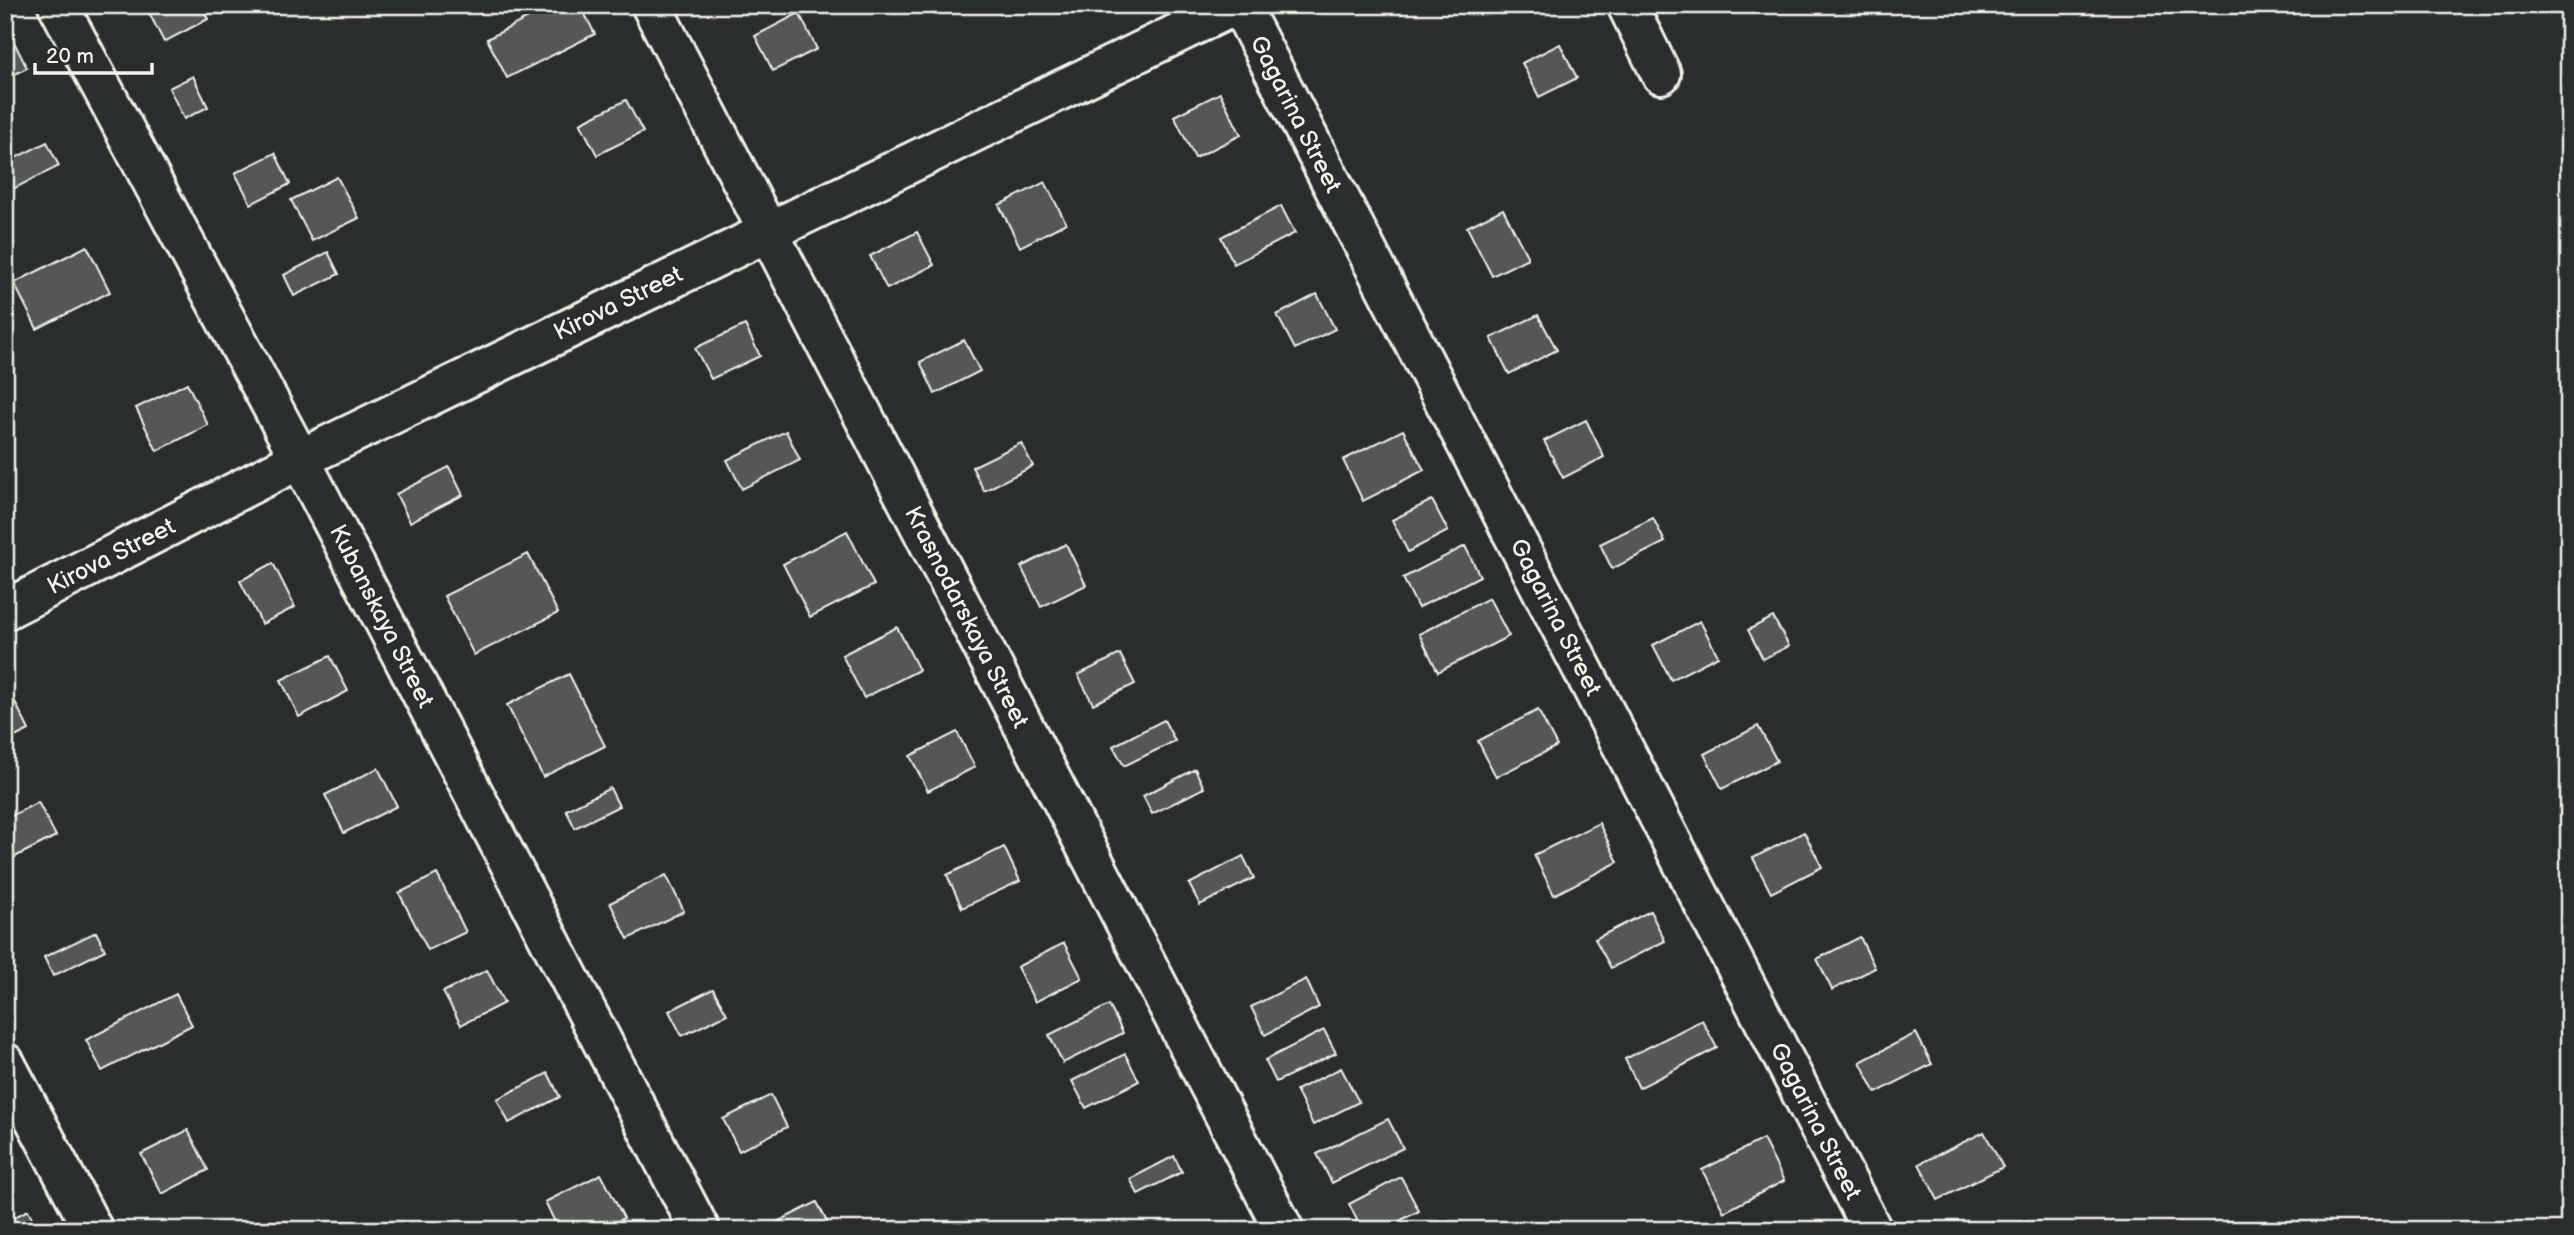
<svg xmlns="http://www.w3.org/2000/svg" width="2574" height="1235" font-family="'Balsamiq Sans',sans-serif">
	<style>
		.building { fill: #555756; stroke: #f4f1e8; stroke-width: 2 }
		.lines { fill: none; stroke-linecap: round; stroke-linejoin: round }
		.minor-casing { stroke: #f4f1e8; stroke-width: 44 }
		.minor { stroke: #2a2d2e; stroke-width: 38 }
		.labels { text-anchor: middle; stroke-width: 5; stroke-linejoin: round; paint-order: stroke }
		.street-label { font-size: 24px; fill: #f4f1e8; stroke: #2a2d2e }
	</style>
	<rect width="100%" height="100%" fill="#2a2d2e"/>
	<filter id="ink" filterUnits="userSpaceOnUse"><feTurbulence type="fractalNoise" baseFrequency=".0143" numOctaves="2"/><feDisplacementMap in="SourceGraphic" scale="14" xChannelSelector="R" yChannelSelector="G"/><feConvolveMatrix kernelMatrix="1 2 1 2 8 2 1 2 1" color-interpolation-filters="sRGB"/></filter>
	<g filter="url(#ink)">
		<g class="building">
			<path d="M145 5H201L208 19 164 42Z"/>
			<path d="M553 5H580L595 34 507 78 487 39Z"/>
			<path d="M799 13 817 49 773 71 755 36Z"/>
			<path d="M9 32 27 68 5 79V34Z"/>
			<path d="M1560 44 1577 78 1539 97 1522 63Z"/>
			<path d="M193 76 208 107 184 119 169 88Z"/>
			<path d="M1220 93 1241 135 1195 158 1174 116Z"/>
			<path d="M626 100 643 132 597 155 580 123Z"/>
			<path d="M47 142 59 166 5 193V163Z"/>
			<path d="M275 153 290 184 251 204 235 173Z"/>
			<path d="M337 177 359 218 312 241 291 200Z"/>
			<path d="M1045 182 1066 223 1020 247 999 205Z"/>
			<path d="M1281 206 1295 233 1234 264 1221 237Z"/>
			<path d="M1503 209 1528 258 1492 276 1467 227Z"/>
			<path d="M917 232 934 265 887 289 870 256Z"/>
			<path d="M87 246 110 292 37 329 14 283Z"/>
			<path d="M328 252 339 274 294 296 284 275Z"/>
			<path d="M1317 294 1335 329 1295 349 1277 315Z"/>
			<path d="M1538 315 1557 350 1509 374 1491 338Z"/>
			<path d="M745 325 760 356 711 379 695 348Z"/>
			<path d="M964 340 980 371 935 394 920 362Z"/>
			<path d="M187 383 208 425 157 451 136 408Z"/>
			<path d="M1586 420 1604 457 1563 478 1544 441Z"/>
			<path d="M1403 430 1424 470 1363 501 1343 460Z"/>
			<path d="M786 431 800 460 742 489 727 460Z"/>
			<path d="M1021 443 1033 466 984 491 972 467Z"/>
			<path d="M449 467 463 495 410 522 396 494Z"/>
			<path d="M1432 500 1448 531 1408 552 1392 520Z"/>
			<path d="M1653 518 1665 542 1612 569 1600 544Z"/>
			<path d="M847 531 874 585 810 617 783 564Z"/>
			<path d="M1066 544 1086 585 1041 607 1021 567Z"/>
			<path d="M1465 546 1480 576 1418 608 1403 578Z"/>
			<path d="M528 554 558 613 474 655 444 596Z"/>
			<path d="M273 563 295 607 262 624 240 581Z"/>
			<path d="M1489 598 1509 636 1438 672 1419 634Z"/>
			<path d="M1773 617 1789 646 1763 659 1748 630Z"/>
			<path d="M1700 621 1718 656 1671 680 1653 645Z"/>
			<path d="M897 627 919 670 864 698 842 655Z"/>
			<path d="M1120 654 1135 684 1093 704 1078 675Z"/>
			<path d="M330 656 348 691 299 717 281 680Z"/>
			<path d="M569 674 605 746 543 777 507 705Z"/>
			<path d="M11 694 29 730 5 742V697Z"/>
			<path d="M1538 710 1557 746 1496 777 1478 741Z"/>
			<path d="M1164 720 1175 741 1124 766 1113 746Z"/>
			<path d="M1758 726 1777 761 1722 789 1704 754Z"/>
			<path d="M957 732 975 767 928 791 910 756Z"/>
			<path d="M378 768 397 806 344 833 325 795Z"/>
			<path d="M1195 769 1204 788 1152 814 1143 796Z"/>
			<path d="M610 788 619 806 575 828 566 810Z"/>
			<path d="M38 802 56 836 5 862V819Z"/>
			<path d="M1599 823 1618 862 1554 895 1534 855Z"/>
			<path d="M1804 832 1822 867 1771 893 1753 858Z"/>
			<path d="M1004 847 1020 881 962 908 947 875Z"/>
			<path d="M1243 856 1254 878 1200 905 1189 884Z"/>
			<path d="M437 874 466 932 428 950 399 893Z"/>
			<path d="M666 875 684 911 628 939 610 903Z"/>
			<path d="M1650 911 1665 941 1611 968 1595 939Z"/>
			<path d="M96 932 105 950 53 976 44 957Z"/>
			<path d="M1860 937 1875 968 1832 990 1817 959Z"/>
			<path d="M1064 943 1082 978 1035 1002 1017 967Z"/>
			<path d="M487 970 504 1003 461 1025 443 992Z"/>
			<path d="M1306 979 1319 1007 1265 1035 1251 1007Z"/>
			<path d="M713 989 727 1014 682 1036 669 1011Z"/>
			<path d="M176 994 192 1025 102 1071 86 1040Z"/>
			<path d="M1109 1005 1123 1033 1063 1063 1049 1035Z"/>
			<path d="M1702 1020 1717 1048 1639 1088 1625 1059Z"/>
			<path d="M1324 1030 1336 1053 1276 1082 1265 1060Z"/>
			<path d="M1916 1033 1932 1064 1876 1093 1860 1062Z"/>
			<path d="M1125 1054 1139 1081 1086 1108 1072 1081Z"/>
			<path d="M1341 1068 1359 1102 1313 1125 1296 1090Z"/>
			<path d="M548 1073 560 1097 509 1123 497 1099Z"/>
			<path d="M771 1095 787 1127 739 1151 723 1119Z"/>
			<path d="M1388 1119 1403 1148 1332 1183 1317 1154Z"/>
			<path d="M188 1130 208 1170 162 1194 141 1154Z"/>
			<path d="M1984 1132 2003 1167 1938 1200 1919 1164Z"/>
			<path d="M1763 1139 1784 1181 1724 1212 1702 1170Z"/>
			<path d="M1174 1156 1182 1172 1138 1194 1130 1179Z"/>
			<path d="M601 1174 624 1218 600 1230H559L545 1202Z"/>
			<path d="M1401 1177 1419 1211 1382 1230H1362L1349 1204Z"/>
			<path d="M817 1202 831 1230H779L775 1223Z"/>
			<path d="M28 1210 38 1230H5V1222Z"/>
		</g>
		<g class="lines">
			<g class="minor-casing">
				<g id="minor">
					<path d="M58 5 300 459 700 1230"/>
					<path d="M651 5 1284 1230"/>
					<path d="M1240 5 1872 1230"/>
					<path d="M1627 5 1661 74"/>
					<path d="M5 610 300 459 1236 5"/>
					<path d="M5 1063 93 1230"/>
				</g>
			</g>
			<use href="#minor" class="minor"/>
		</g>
	</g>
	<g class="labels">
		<g class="street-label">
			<text transform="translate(1296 114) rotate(63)" y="8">Gagarina Street</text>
			<text transform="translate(618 303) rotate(-26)" y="8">Kirova Street</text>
			<text transform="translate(111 556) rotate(-27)" y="8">Kirova Street</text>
			<text transform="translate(382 616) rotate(63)" y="8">Kubanskaya Street</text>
			<text transform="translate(967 617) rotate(63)" y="8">Krasnodarskaya Street</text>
			<text transform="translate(1556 617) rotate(63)" y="8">Gagarina Street</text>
			<text transform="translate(1816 1121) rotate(63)" y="8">Gagarina Street</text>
		</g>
	</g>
	<rect width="2574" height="1235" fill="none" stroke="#2a2d2e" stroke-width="28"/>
	<rect x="14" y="14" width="2546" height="1207" fill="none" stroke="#f4f1e8" stroke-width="2.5" filter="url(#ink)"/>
	<path d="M35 63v10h117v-10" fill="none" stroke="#f4f1e8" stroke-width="3.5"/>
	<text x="46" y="63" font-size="21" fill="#f4f1e8" stroke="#2a2d2e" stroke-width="5" paint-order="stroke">20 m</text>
</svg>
